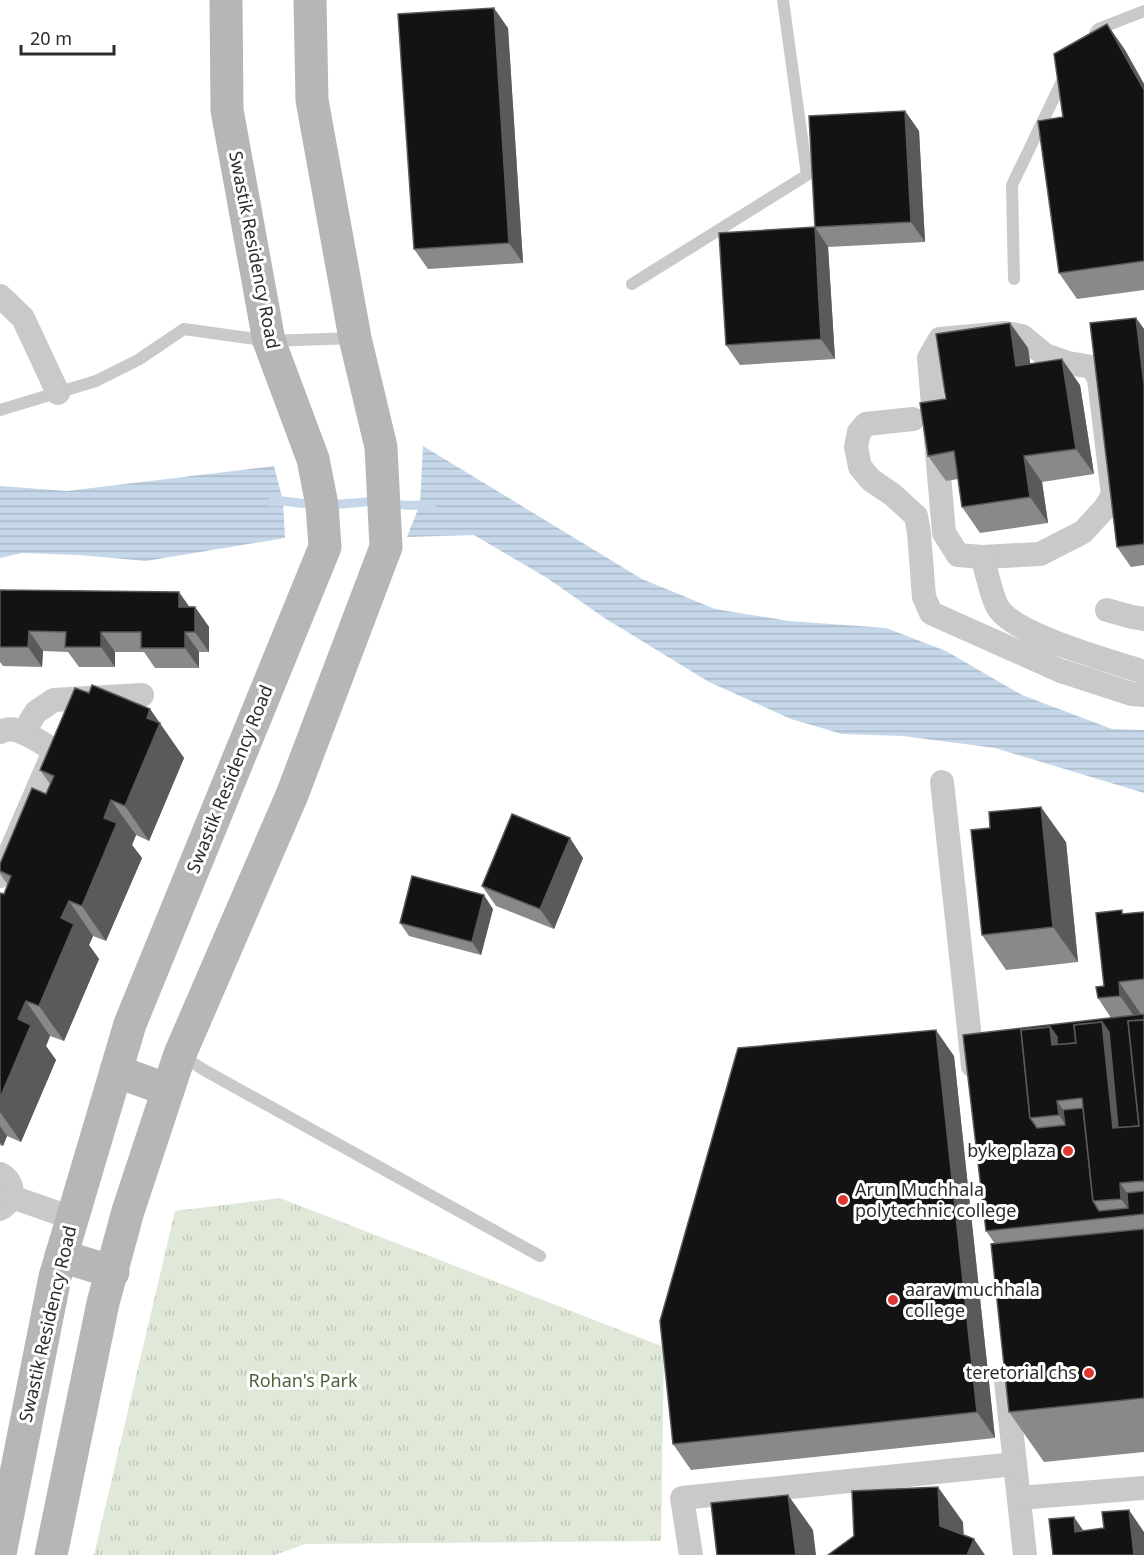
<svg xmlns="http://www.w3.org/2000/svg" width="1144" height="1555" font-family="'Noto Sans',sans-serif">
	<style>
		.park { fill: url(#park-tufts) }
		.water { fill: url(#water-rules) }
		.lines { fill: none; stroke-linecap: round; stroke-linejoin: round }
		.stream { stroke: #c5d7e9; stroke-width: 9 }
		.service { stroke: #c9c9c9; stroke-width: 12 }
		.minor { stroke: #c9c9c9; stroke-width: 24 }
		.secondary { stroke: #b6b6b6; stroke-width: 33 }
		.wall { fill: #898989 }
		.shaded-wall { fill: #5a5a5a }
		.building { fill: #131313; stroke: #5a5a5a; stroke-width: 1.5 }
		.poi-dot { fill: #df3732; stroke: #fff; stroke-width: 2 }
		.labels { text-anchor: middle; stroke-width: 6; stroke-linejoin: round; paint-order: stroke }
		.street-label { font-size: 18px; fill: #2c2c2c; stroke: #fff }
		.poi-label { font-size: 18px; fill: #2c2c2c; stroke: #fff; text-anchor: end }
		.park-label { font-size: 18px; fill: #4a653b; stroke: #fff }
	</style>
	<defs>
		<pattern id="park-tufts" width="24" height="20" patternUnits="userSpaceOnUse" patternTransform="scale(1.5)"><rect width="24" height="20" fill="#e0e9d9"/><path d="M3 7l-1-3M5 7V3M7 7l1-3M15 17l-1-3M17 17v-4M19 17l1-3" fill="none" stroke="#c0c8ba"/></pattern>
		<pattern id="water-rules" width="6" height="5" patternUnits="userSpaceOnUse" patternTransform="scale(1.5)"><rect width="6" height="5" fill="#c5d7e9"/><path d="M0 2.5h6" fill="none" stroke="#a9b9c8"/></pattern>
	</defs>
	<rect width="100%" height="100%" fill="#fff"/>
	<path class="park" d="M280 1198 664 1347 661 1541 305 1544 275 1555H94L175 1211Z"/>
	<g class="water">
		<path d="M423 446 642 579 715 609 789 621 886 628 946 651 1022 695 1112 729 1144 730V793L995 748 903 736 842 734 791 719 709 682 606 619 547 578 474 535 407 537 420 504Z"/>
		<path d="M274 466 283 501 285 538 146 561 79 555 22 553 0 558V486L67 491Z"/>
	</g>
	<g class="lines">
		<g class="stream">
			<path d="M272 502 283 501 315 505"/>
			<path d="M391 503C405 507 417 504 431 506"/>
			<path d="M329 505 378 501"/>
		</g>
		<g class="service">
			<path d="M1095 33 1098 29 1144 11"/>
			<path d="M1014 279 1012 185 1066 73"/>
			<path d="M632 284 807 175 783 0"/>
			<path d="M0 410 96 381 138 360 184 329 269 341 354 338"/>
			<path d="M181 1055 204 1070 540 1256"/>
		</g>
		<g class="minor">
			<path d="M0 296 23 318 58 393"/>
			<path d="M1005 333 1022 336 1045 355 1068 363 1092 367 1099 379 1113 495 1105 508 1083 532 1040 554 982 557 958 555 944 533 929 358 940 339Z"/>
			<path d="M913 419 866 424 859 432 856 447 860 467 871 480 893 495 916 516 919 533 924 597 931 613 1061 671 1132 694 1144 695"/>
			<path d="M982 557C987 572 990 591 997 606 1012 635 1111 661 1144 672"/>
			<path d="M1107 610 1132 617 1144 619"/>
			<path d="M0 732C16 723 34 739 49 747L52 756 0 876"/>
			<path d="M23 733 36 712 54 700 142 695"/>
			<path d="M942 782 973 1066"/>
			<path d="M0 1174C16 1182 15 1201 0 1209"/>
			<path d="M12 1197 72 1218"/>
			<path d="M1006 1381 1025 1555"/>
			<path d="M1019 1498 1144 1488"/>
			<path d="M691 1555 682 1498 1015 1464"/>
		</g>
		<g class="secondary">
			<path d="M116 1071 168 1090"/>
			<path d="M61 1256 113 1272"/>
			<path d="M0 1554 55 1277 130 1024 325 547 322 505 313 459 269 341 227 110 226 0"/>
			<path d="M51 1555 103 1303 128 1211 180 1054 292 795 386 547 381 447 355 338 312 100 310 0"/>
		</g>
	</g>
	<g class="wall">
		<path d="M1107 24 1125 50 1144 84V290L1077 299 1059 273 1063 117Z"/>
		<path d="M508 28 523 263 428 269 414 249Z"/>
		<path d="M905 111 919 131 925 242 828 247 835 359 740 365 726 345 815 227Z"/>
		<path d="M1136 318 1144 329V565L1131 567 1117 547Z"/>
		<path d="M1028 348 1030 364 1080 385 1094 474 1042 482 1048 523 980 533 962 507 958 479 946 481 928 456 946 399Z"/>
		<path d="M0 590 195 607 209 627V652H199V668H155L144 652H115V667H79L68 652 43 651 42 667 3 666 0 662Z"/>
		<path d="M89 693 150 709 184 758 149 841 136 835 132 845 142 858 106 941 93 936 89 945 99 959 64 1041 50 1036 46 1046 56 1060 21 1142 7 1136 3 1146 0 1145V893L4 894 8 885 0 874V864L46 794 50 784 40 770Z"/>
		<path d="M1066 842 1078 962 1006 970 982 935Z"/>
		<path d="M583 858 554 929 496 906 482 886Z"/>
		<path d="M493 909 481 955 409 936 400 923Z"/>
		<path d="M1144 912V1452L1044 1462 1009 1412 995 1244 986 1231 963 1035 1111 1018 1098 998 1104 986 1125 914Z"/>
		<path d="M954 1056 995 1438 691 1470 673 1444Z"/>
	</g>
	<g class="shaded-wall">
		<path d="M494 8 508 28 523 263 509 243Z"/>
		<path d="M1107 24 1125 50 1144 84V90Z"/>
		<path d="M905 111 919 131 925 242 911 222Z"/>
		<path d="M815 227 828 247 835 359 821 339Z"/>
		<path d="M1136 318 1144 329V385Z"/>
		<path d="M1010 323 1028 348 1034 391 1016 366Z"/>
		<path d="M1062 359 1080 385 1094 474 1076 449Z"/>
		<path d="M1024 456 1042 482 1048 523 1030 497Z"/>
		<path d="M179 592 193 612 179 607Z"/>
		<path d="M195 607 209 627V652L195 632Z"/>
		<path d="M29 631 43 651 42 667 28 647Z"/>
		<path d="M101 632 115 652V667L101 647Z"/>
		<path d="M185 632 199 652V668L185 648Z"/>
		<path d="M150 709 184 758 149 841 125 806 147 718Z"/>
		<path d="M111 800 136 835 132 845 142 858 106 941 82 906 104 818Z"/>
		<path d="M1041 807 1066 842 1078 962 1053 927Z"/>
		<path d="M570 838 583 858 554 929 540 909Z"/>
		<path d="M484 895 493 909 481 955 472 942Z"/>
		<path d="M69 901 93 936 89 945 99 959 64 1041 39 1006 61 918Z"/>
		<path d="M1119 982 1143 1017 1144 1030 1120 996Z"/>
		<path d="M26 1001 50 1036 46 1046 56 1060 21 1142 0 1112V1098L18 1019Z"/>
		<path d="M1102 1022 1126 1057 1135 1136 1113 1128Z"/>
		<path d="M1050 1027 1068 1054 1052 1045Z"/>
		<path d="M936 1030 954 1056 995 1438 977 1412Z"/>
		<path d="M1057 1101 1081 1136 1083 1150 1059 1115Z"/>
		<path d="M0 1126 7 1136 3 1146 0 1142Z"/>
		<path d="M1120 1183 1141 1214 1133 1215 1121 1199Z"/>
		<path d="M938 1487 963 1522 965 1555 940 1526Z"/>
		<path d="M788 1495 813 1530 816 1555H796Z"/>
		<path d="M1129 1510 1144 1532V1555H1134Z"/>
		<path d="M1074 1517 1098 1552 1075 1532Z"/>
		<path d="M974 1539 985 1555H967Z"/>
	</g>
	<g class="building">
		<path d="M494 8 509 243 414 249 398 14Z"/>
		<path d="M1107 24 1144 90V261L1059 273 1038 121 1063 117 1054 54Z"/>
		<path d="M905 111 911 222 815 227 809 116Z"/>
		<path d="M815 227 821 339 726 345 719 233Z"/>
		<path d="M1136 318 1144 385V544L1117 547 1090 323Z"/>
		<path d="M1010 323 1016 366 1062 359 1076 449 1024 456 1030 497 962 507 954 451 928 456 920 403 946 399 936 334Z"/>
		<path d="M0 590 179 592V607H195V632H185V648H141V632H101V647H65L66 632 29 631 28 647H0Z"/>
		<path d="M92 685 150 709 147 718 160 723 125 806 111 800 104 818 117 823 82 906 69 901 61 918 74 924 39 1006 26 1001 18 1019 31 1025 0 1098V893L4 894 11 876 0 871V864L32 788 46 794 54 776 40 770 75 688 89 693Z"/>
		<path d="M1041 807 1053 927 982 935 971 830 990 828 989 812Z"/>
		<path d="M512 814 570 838 540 909 482 886Z"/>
		<path d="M412 876 484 895 472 942 400 923Z"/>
		<path d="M1122 910V914L1144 912V979L1119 982 1120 996 1098 998 1096 987 1104 986 1096 913Z"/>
		<path d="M1144 1014V1020L1128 1021 1139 1126 1118 1128 1109 1032 1102 1022 1074 1025 1076 1043 1057 1045V1037L1050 1027 1021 1030 1030 1118 1037 1128 1065 1125 1063 1110 1083 1108 1093 1201 1099 1211 1128 1208 1127 1193 1144 1191V1214L986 1231 963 1035Z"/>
		<path d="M1144 1020V1183V1181L1120 1183 1121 1199 1093 1201 1082 1098 1057 1101 1059 1115 1030 1118 1021 1030 1050 1027 1052 1045 1076 1043 1074 1025 1102 1022 1113 1128 1139 1126 1128 1021Z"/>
		<path d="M936 1030 977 1412 673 1444 660 1321 738 1048Z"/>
		<path d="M1144 1229V1398L1009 1412 991 1244Z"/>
		<path d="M938 1487 940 1526 974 1539 967 1555H828L854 1536 852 1491Z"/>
		<path d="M788 1495 796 1555H717L711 1503Z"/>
		<path d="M1129 1510 1134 1555H1053L1049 1519 1074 1517 1075 1532 1104 1528 1102 1512Z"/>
	</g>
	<g class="poi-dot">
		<circle cx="1068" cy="1151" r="6"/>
		<circle cx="843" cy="1200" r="6"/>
		<circle cx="893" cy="1300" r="6"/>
		<circle cx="1089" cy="1373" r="6"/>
	</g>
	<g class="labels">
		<g class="street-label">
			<text transform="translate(254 250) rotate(79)" y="6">Swastik Residency Road</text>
			<text transform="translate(230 779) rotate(-68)" y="6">Swastik Residency Road</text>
			<text transform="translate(48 1324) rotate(-77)" y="6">Swastik Residency Road</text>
		</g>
		<g class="poi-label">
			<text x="1056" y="1157">byke plaza</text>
			<text x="855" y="1196" text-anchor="start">Arun Muchhala<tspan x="855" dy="21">polytechnic college</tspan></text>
			<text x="905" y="1296" text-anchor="start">aarav muchhala<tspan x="905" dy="21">college</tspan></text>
			<text x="1077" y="1379">teretorial chs</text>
		</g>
		<g class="park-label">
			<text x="303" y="1387">Rohan's Park</text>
		</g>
	</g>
	<path d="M21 45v9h93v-9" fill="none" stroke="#2c2c2c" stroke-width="3"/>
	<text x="30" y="45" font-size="18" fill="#2c2c2c" stroke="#ffffff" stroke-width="4.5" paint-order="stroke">20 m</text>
</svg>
